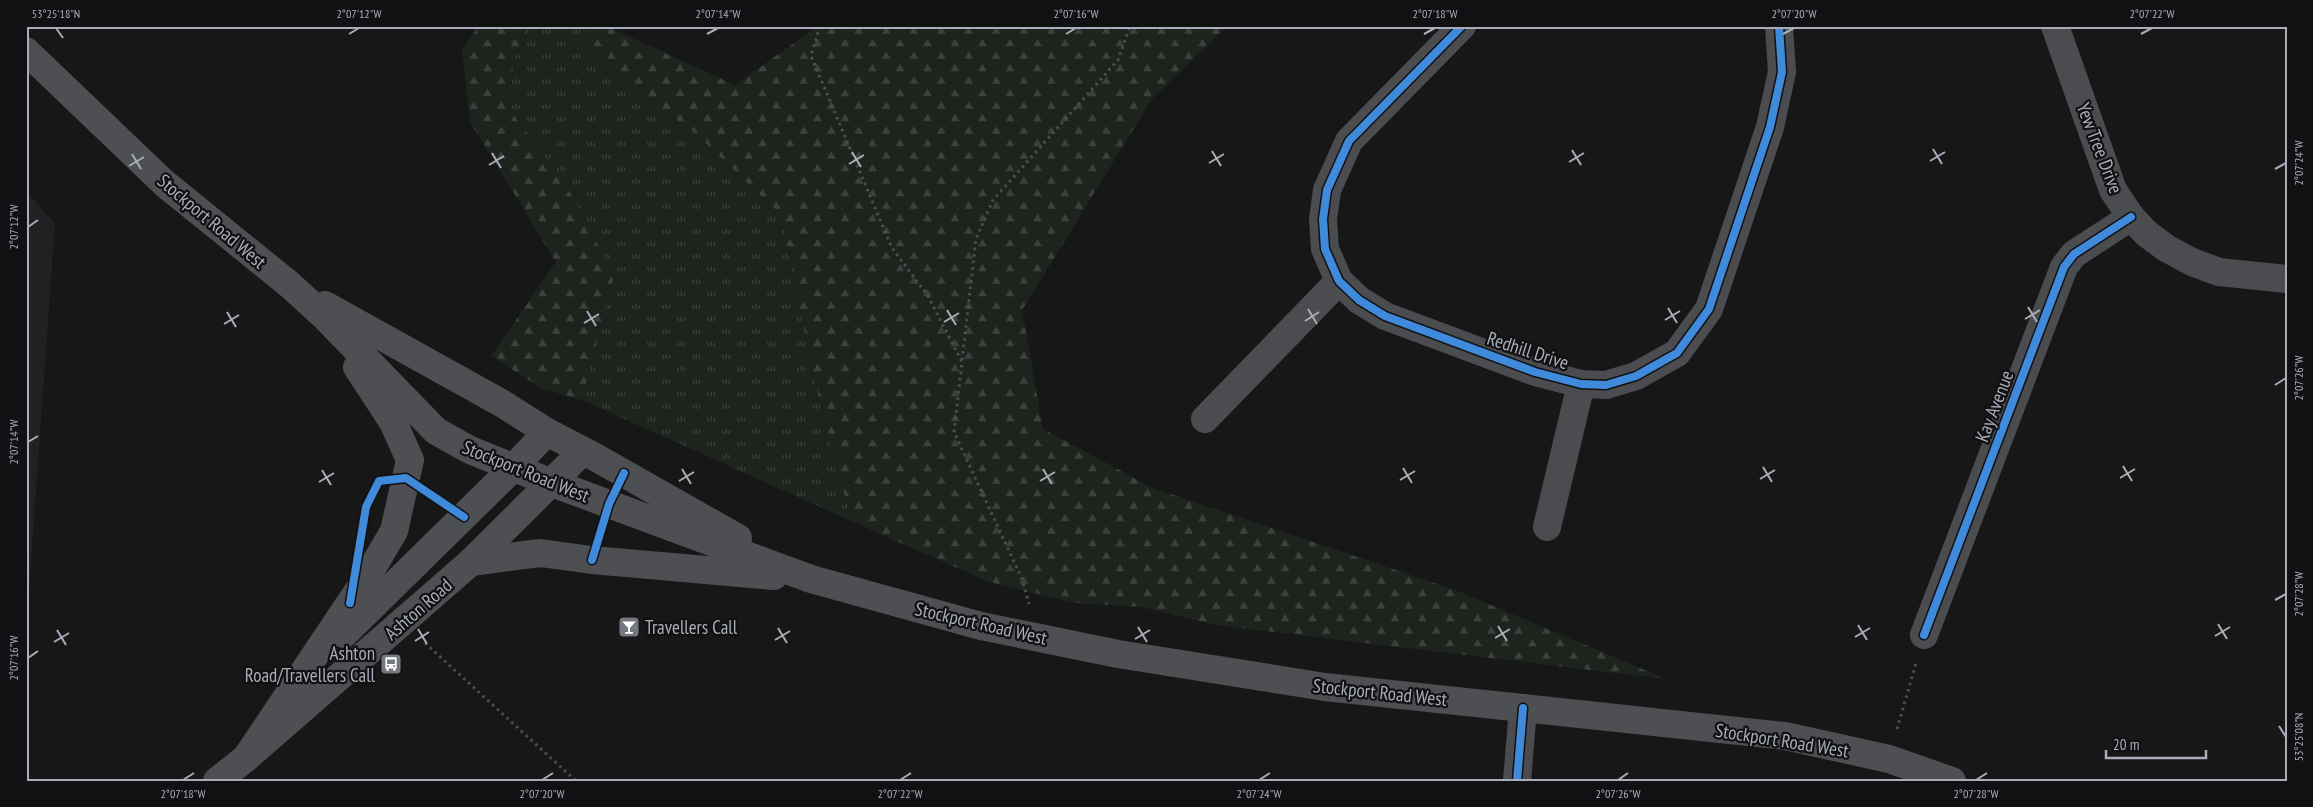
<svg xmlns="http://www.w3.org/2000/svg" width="2313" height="807" font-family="'PT Sans Narrow',sans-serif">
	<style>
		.built { fill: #212123 }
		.grass { fill: url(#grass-tufts) }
		.forest { fill: url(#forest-firs) }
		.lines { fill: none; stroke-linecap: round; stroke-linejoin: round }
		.path { stroke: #4d4e52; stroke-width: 3; stroke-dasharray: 2.5 4; stroke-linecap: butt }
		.minor { stroke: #4b4c50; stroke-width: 28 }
		.major { stroke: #4d4f52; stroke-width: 28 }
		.cycleway-casing { stroke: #111113; stroke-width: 11 }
		.cycleway { stroke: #408adc; stroke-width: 8 }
		.ticks { fill: none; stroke: #a8adb8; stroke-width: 2 }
		.labels { text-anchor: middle; stroke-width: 4.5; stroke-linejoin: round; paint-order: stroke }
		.street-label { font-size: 19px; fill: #a8adb8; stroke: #111113 }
		.poi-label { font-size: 19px; fill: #a8adb8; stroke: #111113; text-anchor: start }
		.neatline { fill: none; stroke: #a8adb8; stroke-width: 2 }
		.ticks-label { font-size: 12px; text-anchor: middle; fill: #a8adb8 }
	</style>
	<defs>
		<pattern id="grass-tufts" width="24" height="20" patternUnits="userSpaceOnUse" patternTransform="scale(1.25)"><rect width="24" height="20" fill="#1d241e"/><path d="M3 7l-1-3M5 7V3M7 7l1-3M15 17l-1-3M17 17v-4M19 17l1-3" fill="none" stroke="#3b413d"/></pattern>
		<pattern id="forest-firs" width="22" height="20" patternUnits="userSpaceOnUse" patternTransform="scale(1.25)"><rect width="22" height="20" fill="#1d241e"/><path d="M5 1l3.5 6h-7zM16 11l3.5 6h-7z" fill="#3b413d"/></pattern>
	</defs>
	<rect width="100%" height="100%" fill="#171717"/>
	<path class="built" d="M26 192 55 223 26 633Z"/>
	<path class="grass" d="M530 26H587L586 55 695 133 781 215 813 373 851 521 582 400 613 276 509 109 514 58Z"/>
	<g class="forest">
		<path d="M478 26H530L514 58 509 109 565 183 614 276 582 400 543 389 491 356 556 262 470 122 462 50Z"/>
		<path d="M587 26H606L735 85 818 26H1227L1152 99 1022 310 1043 429 1153 488 1458 591 1666 679 1216 625 1141 607 1076 603 989 582 851 521 813 373 781 215 695 133 586 55Z"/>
	</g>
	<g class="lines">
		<g class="path">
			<path d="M820 26 811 56 892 248 928 296 962 362 954 432 1022 579 1029 604"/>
			<path d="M962 360 976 239 993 200 1118 60 1130 26"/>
			<path d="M425 643 576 781"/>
			<path d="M1897 729 1916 663"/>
		</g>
		<g class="minor">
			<path d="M1462 26 1349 141 1327 190 1323 219 1325 249 1339 281 1359 300 1385 316 1535 372 1581 384 1606 385 1636 376 1677 353 1709 309 1770 127 1782 72 1779 26"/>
			<path d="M2055 26 2113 190 2131 217 2146 233 2166 248 2192 262 2219 272 2287 279"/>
			<path d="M1205 419 1339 281"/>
			<path d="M1547 527 1581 384"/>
			<path d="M1924 635 2064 267 2074 254 2131 217"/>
			<path d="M1517 781 1523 708"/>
		</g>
		<g class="major">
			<path d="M26 51 164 183 290 285 325 317 436 431 470 450 552 483 811 579 981 626 1118 654 1325 687 1785 736 1889 759 1952 781"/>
			<path d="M325 305 503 404 547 432 595 457 738 538"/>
			<path d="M471 562 540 553 592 560 774 576"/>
			<path d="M344 634 513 468 547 432"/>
			<path d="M246 758 364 582 394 531 410 460 393 422 357 367"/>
			<path d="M217 781 246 758 471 562 582 452"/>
		</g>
		<g class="cycleway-casing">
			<g id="cycleway">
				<path d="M1462 26 1349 141 1327 190 1323 219 1325 249 1339 281 1359 300 1385 316 1535 372 1581 384 1606 385 1636 376 1677 353 1709 309 1770 127 1782 72 1779 26"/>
				<path d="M592 560 609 504 624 473"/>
				<path d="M350 603 366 507 379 481 406 478 464 517"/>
				<path d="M1924 635 2064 267 2074 254 2131 217"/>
				<path d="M1517 781 1523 708"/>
			</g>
		</g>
		<use href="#cycleway" class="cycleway"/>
	</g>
	<path class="ticks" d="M56 28 63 38M349 34 359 28M707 34 718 28M1066 34 1076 28M1424 34 1435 28M1783 34 1794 28M2141 34 2152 28M1933 149 1942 164M1572 150 1581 165M1212 151 1221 166M852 152 861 167M492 153 501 168M132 154 141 169M1930 161 1945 152M1569 162 1584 153M1209 163 1224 154M849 164 864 155M489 165 504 156M129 166 144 157M2275 169 2286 163M28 227 38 220M2028 307 2037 322M1668 308 1677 323M1308 309 1317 324M947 310 956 325M587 311 596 326M227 312 236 327M2025 319 2040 310M1665 320 1680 311M1305 321 1319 312M944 322 959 313M584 323 599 314M224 324 239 315M2275 385 2286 378M28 442 38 436M2123 466 2132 481M1763 467 1772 482M1403 468 1412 483M682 469 691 484M1043 469 1052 484M322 470 331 485M2120 478 2135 469M1760 479 1775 470M1400 480 1415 471M679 481 694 472M1040 481 1055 472M319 482 334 473M2275 600 2286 594M2218 624 2227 639M1858 625 1867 640M1498 626 1507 641M1138 627 1147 642M778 628 787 643M418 629 427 644M57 630 66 645M2215 636 2230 627M1855 637 1870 628M1495 638 1510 629M1135 639 1150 630M775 640 790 631M415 641 429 632M54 642 69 633M28 658 38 651M2279 726 2286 737M183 780 194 773M542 780 553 773M900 780 911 773M1259 780 1270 773M1618 780 1628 773M1976 780 1987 773"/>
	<defs>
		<g id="bar-square" transform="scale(1.125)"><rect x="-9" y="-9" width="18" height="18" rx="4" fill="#757880" stroke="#111113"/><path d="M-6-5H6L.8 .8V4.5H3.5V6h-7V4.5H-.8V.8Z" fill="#fff"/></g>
		<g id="bus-square" transform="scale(1.125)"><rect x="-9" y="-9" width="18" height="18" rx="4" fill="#757880" stroke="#111113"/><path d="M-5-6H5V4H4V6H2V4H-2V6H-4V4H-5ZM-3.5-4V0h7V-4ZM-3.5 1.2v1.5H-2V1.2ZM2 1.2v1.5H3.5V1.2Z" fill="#fff"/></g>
	</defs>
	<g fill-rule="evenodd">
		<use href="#bar-square" x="629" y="627"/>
		<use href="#bus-square" x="391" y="664"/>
	</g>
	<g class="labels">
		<g class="street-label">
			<text transform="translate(2100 148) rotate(69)" y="7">Yew Tree Drive</text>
			<text transform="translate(212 221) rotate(40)" y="7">Stockport Road West</text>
			<text transform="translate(1528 350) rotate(18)" y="7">Redhill Drive</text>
			<text transform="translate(1994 406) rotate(-69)" y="7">Kay Avenue</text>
			<text transform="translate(526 471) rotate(22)" y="7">Stockport Road West</text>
			<text transform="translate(418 609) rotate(-41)" y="7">Ashton Road</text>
			<text transform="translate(981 623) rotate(13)" y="7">Stockport Road West</text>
			<text transform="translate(1380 692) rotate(6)" y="7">Stockport Road West</text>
			<text transform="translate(1782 740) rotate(9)" y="7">Stockport Road West</text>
		</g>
		<g class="poi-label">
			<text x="645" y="634">Travellers Call</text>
			<text x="375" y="660" text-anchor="end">Ashton<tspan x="375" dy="22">Road/Travellers Call</tspan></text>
		</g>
	</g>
	<rect width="2313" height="807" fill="none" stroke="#111113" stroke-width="55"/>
	<path d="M2106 750v8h100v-8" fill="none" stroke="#a8adb8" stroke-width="2.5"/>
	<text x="2113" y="750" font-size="15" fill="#a8adb8" stroke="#111113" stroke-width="4" paint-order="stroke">20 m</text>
	<rect x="28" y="28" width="2258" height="752" class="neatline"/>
	<g class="ticks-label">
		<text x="56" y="18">53°25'18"N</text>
		<text x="359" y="18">2°07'12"W</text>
		<text x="718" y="18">2°07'14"W</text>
		<text x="1076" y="18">2°07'16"W</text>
		<text x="1435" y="18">2°07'18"W</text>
		<text x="1794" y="18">2°07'20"W</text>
		<text x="2152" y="18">2°07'22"W</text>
		<text transform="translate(2299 163) rotate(-90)" y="4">2°07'24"W</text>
		<text transform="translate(14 227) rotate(-90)" y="4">2°07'12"W</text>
		<text transform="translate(2299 378) rotate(-90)" y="4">2°07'26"W</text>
		<text transform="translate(14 442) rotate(-90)" y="4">2°07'14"W</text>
		<text transform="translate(2299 594) rotate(-90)" y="4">2°07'28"W</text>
		<text transform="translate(14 658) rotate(-90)" y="4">2°07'16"W</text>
		<text transform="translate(2299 737) rotate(-90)" y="4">53°25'08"N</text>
		<text x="183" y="798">2°07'18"W</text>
		<text x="542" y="798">2°07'20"W</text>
		<text x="900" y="798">2°07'22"W</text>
		<text x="1259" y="798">2°07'24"W</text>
		<text x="1618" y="798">2°07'26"W</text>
		<text x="1976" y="798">2°07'28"W</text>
	</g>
</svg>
